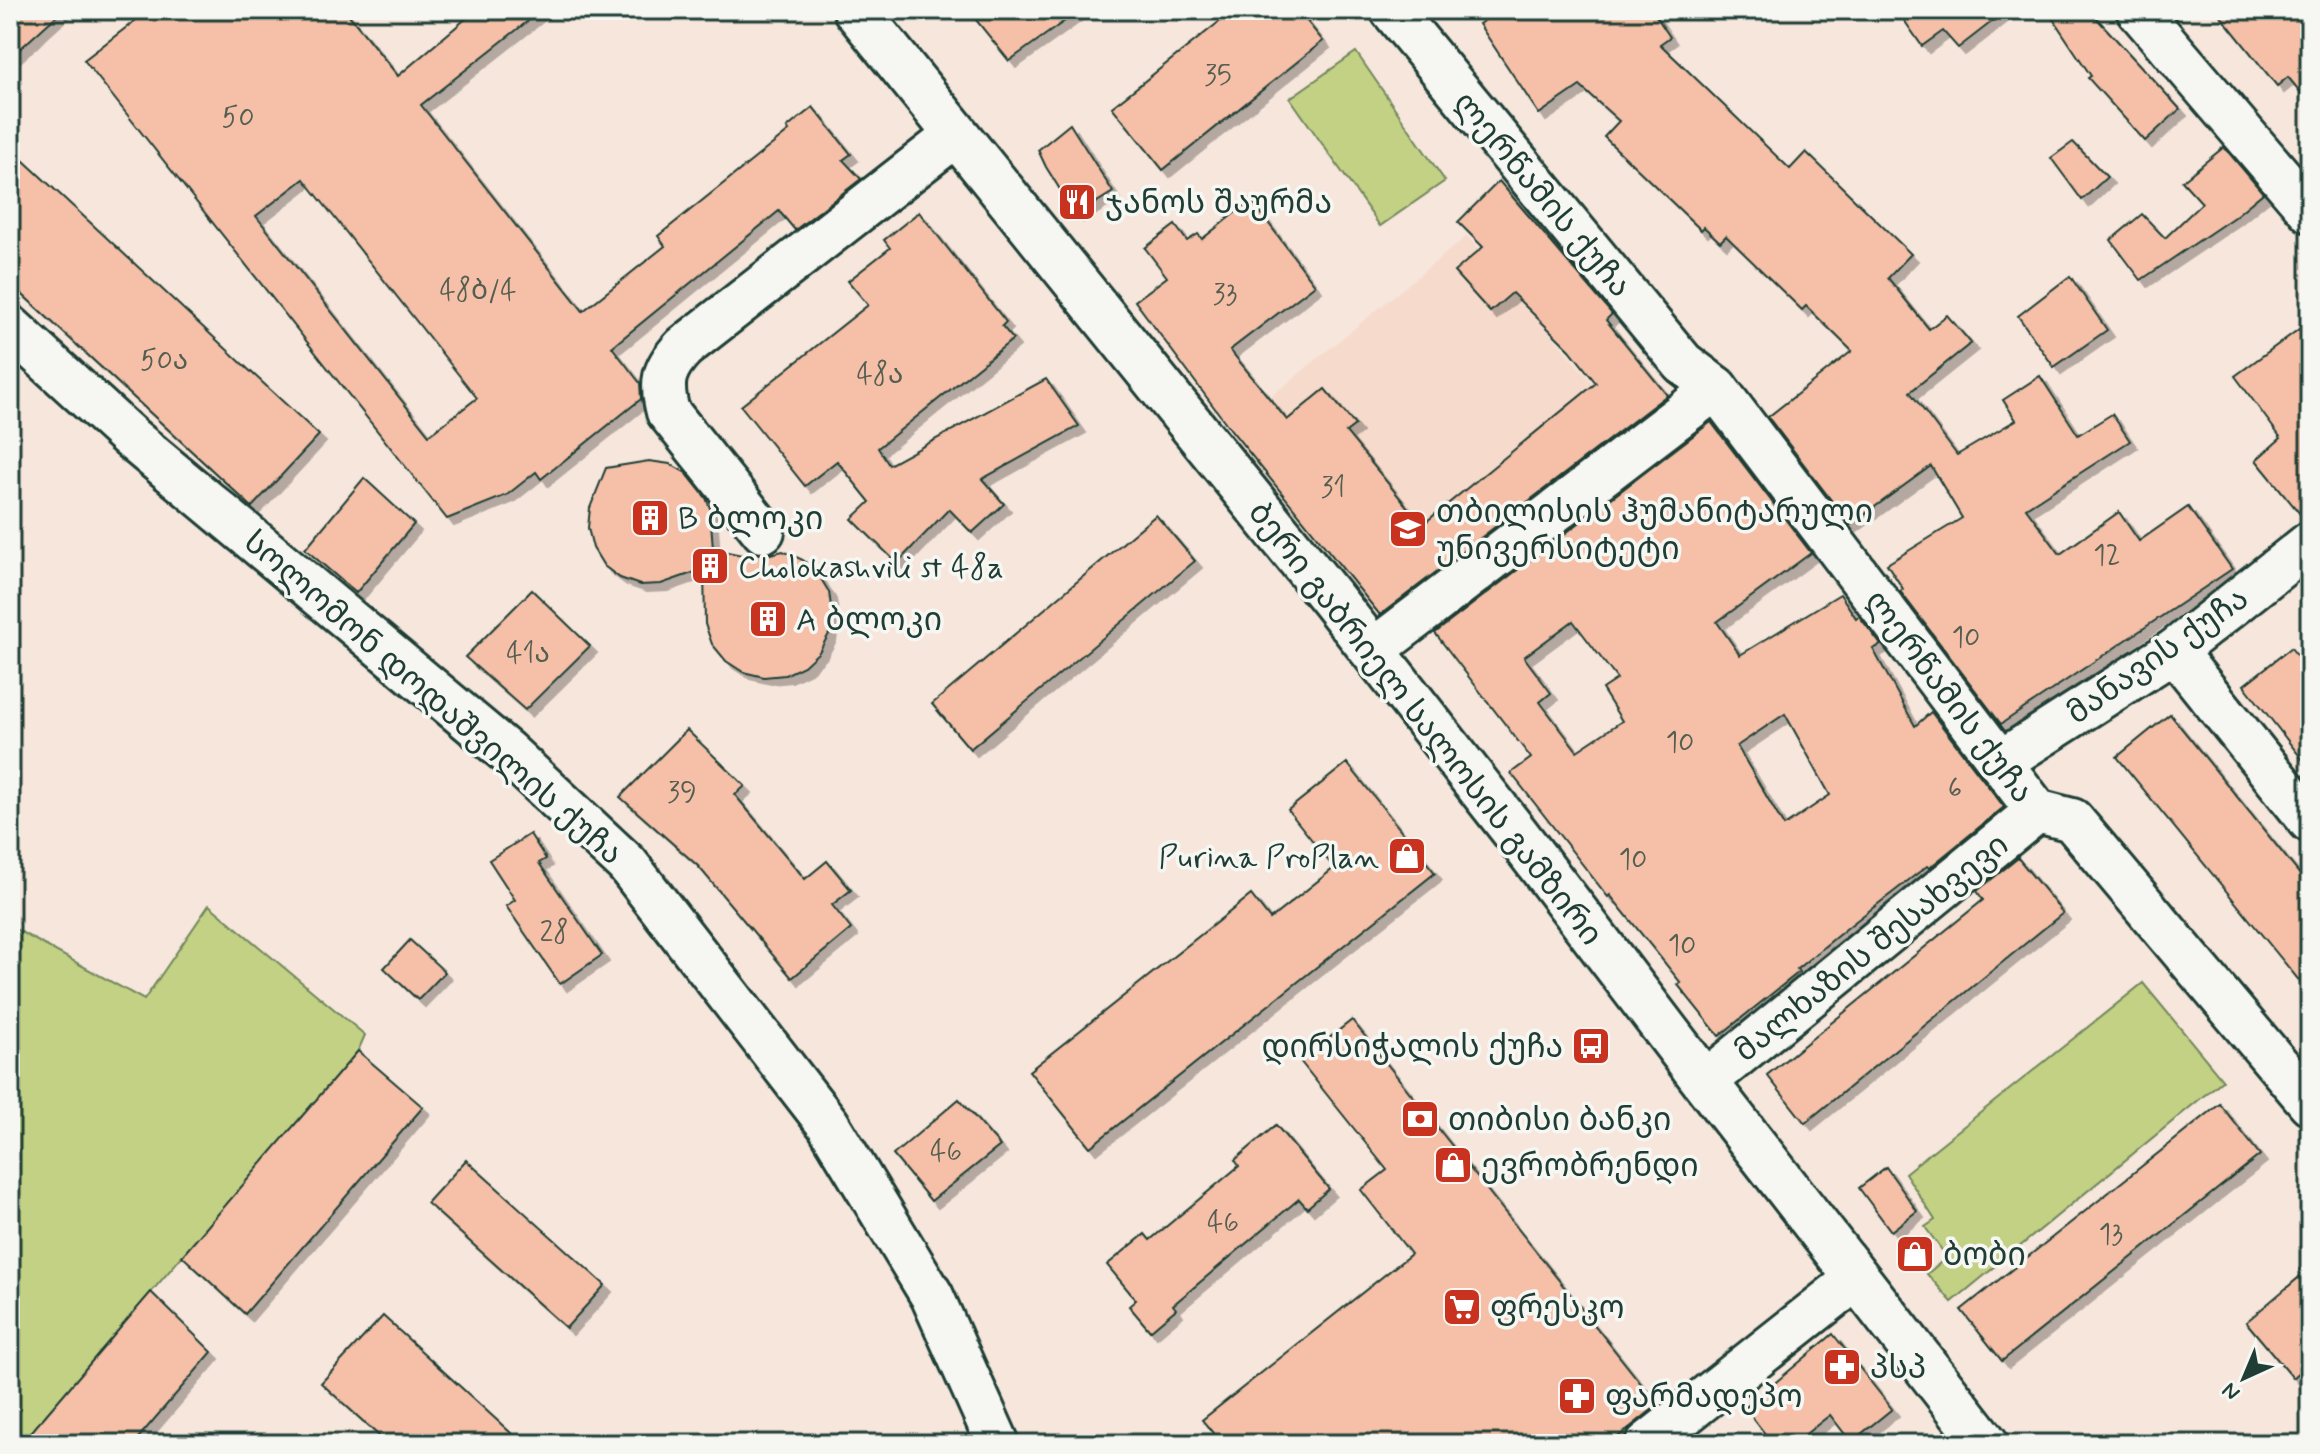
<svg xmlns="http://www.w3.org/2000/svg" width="2320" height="1454" font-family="Mynerve,'Noto Sans Georgian',sans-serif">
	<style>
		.built { fill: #f6dbcc }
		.green { fill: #c3d185; stroke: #71875c; stroke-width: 2 }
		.building { fill: #f5c0a7; stroke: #1f3d34; stroke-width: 2; fill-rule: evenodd; filter: url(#shadow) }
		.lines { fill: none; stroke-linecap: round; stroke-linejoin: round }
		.street-casing { stroke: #1f3d34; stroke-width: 48 }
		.secondary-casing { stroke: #1f3d34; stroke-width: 50 }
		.street { stroke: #f6f6f2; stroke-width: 42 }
		.secondary { stroke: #f6f6f2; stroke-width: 44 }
		.labels { text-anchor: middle; stroke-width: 7; stroke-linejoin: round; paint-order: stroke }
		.number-label { font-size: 28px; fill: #545e51 }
		.street-label { font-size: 32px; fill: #1f3d34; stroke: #f6f6f2 }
		.poi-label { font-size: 32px; fill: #1f3d34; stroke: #f6f6f2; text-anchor: start }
	</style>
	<defs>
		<filter id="shadow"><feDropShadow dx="7" dy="7" stdDeviation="0" flood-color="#0004"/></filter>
	</defs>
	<rect width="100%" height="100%" fill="#f6e6dc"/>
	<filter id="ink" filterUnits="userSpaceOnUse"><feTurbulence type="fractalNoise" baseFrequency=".0125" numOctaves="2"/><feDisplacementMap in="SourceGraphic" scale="16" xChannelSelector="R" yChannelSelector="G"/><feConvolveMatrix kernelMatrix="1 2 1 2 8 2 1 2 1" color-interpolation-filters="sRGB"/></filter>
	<g filter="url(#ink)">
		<path class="built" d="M1467 236 1631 428 1387 627 1229 431Z"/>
		<g class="green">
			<path d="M1356 52 1445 181 1380 226 1290 98Z"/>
			<path d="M209 905 365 1035 358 1051 21 1444H10V926L144 1000Z"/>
			<path d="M2143 983 2223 1080 1952 1302 1927 1274 1947 1257 1925 1227 1935 1220 1905 1173Z"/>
		</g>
		<g class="building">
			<path d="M10 10H63L10 58Z"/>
			<path d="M149 10H345L398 76 476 10H542L421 105 583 311 665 246 658 236 789 131 787 128 813 107 851 154 843 160 861 179 795 230 779 211 612 347 640 383 641 399 541 479 536 472 507 495 447 519 84 60ZM304 179 477 398 429 435 256 216Z"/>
			<path d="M968 10H1080L1009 61Z"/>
			<path d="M1234 10H1298L1323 41 1163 170 1112 107Z"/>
			<path d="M1500 10H1652L1670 37 1660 44 1790 169 1806 152 1911 254 1888 278 1929 329 1947 315 1971 343 1910 392 1957 455 2016 420 2003 400 2040 376 2078 435 2112 414 2130 441 2026 508 2060 554 2119 512 2139 541 2188 507 2232 569 2001 724 1900 591 1903 589 1887 564 1962 518 1931 466 1850 525 1768 417 1852 351 1806 306 1802 310 1726 236 1720 242 1704 227 1701 230 1604 137 1619 121 1580 86 1539 114 1479 24Z"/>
			<path d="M1897 10H2007L1958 48 1943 31 1922 46Z"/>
			<path d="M2047 10H2089L2180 109 2145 141 2088 78 2091 76Z"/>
			<path d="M2216 10H2295L2310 29V104L2288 77 2277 86Z"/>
			<path d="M1070 124 1113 192 1076 215 1046 167 1038 150Z"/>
			<path d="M2073 142 2107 177 2082 200 2051 158Z"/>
			<path d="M2224 147 2263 193 2234 217 2141 280 2111 240 2142 214 2165 238 2202 203 2182 181Z"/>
			<path d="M10 148 319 435 252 507 10 283Z"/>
			<path d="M1499 181 1612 314 1606 320 1667 395 1380 615 1231 430 1135 301 1167 277 1145 248 1175 225 1187 241 1198 234 1202 239 1251 200 1315 285 1230 350 1287 420 1325 389 1355 425 1346 432 1422 525 1596 383 1570 350 1512 293 1490 312 1454 272 1483 247 1458 222Z"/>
			<path d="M919 212 1006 322 1002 326 1013 339 878 448 889 465 1046 379 1079 426 982 479 1004 504 972 533 949 509 897 563 852 519 870 502 837 461 805 486 741 406 868 305 848 281 890 248 884 240Z"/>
			<path d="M2070 276 2107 330 2054 367 2018 316Z"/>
			<path d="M2310 321V520H2305L2256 460 2281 438 2235 376Z"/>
			<path d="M1711 422 1811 553 1717 622 1740 655 1840 594 1856 618 1859 616 1881 645 1873 649 1915 726 1931 712 2004 807 1929 868 1927 866 1852 924 1797 969 1799 972 1719 1036 1678 985 1681 983 1610 895 1608 897 1511 773 1531 758 1435 633ZM1573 621 1617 679 1602 689 1622 721 1577 751 1540 702 1551 693 1524 657ZM1785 714 1830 795 1784 826 1737 746Z"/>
			<path d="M649 461 670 464 686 473 706 498 710 508 713 549 742 555 752 552 766 555 783 551 803 560 818 574 829 592 832 613 829 634 819 652 804 666 785 675 764 677 743 672 726 661 712 644 705 624 704 569 661 584 640 585 620 578 604 566 593 548 588 528 590 508 606 468Z"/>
			<path d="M364 478 414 524 356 593 305 549Z"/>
			<path d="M1156 515 1195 561 970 749 932 704Z"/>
			<path d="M532 590 590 646 525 710 465 657Z"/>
			<path d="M2291 648 2310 672V769L2244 685Z"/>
			<path d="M2170 714 2310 887V994L2117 757Z"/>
			<path d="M687 730 745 786 735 795 805 879 827 861 851 890 832 905 851 929 792 978 698 866 620 797Z"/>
			<path d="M1347 763 1435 873 1090 1147 1029 1071 1251 895 1270 919 1334 868 1288 810Z"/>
			<path d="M530 834 546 859 539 863 602 955 560 984 506 906 515 900 489 860Z"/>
			<path d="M2018 858 2063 913 1805 1123 1767 1075 1983 900 1977 891Z"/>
			<path d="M410 940 445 972 418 1000 384 968Z"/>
			<path d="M1352 1020 1658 1405 1609 1444H1222L1202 1420 1411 1254 1361 1190 1387 1170 1300 1061Z"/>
			<path d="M358 1051 423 1107 245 1314 182 1256Z"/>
			<path d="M959 1099 1000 1146 931 1201 893 1155Z"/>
			<path d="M2220 1104 2260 1155 2002 1361 1961 1310Z"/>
			<path d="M1276 1125 1329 1189 1307 1208 1299 1199 1173 1305 1176 1309 1150 1331 1129 1306 1136 1300 1107 1265 1145 1234 1150 1240 1239 1166 1235 1160Z"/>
			<path d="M466 1160 605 1285 566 1328 427 1203Z"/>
			<path d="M1886 1167 1917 1211 1891 1231 1859 1188Z"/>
			<path d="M2310 1268V1363L2293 1378 2246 1322Z"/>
			<path d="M151 1292 212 1352 133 1444H21Z"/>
			<path d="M383 1316 523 1444H388L321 1383Z"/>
			<path d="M1833 1334 1892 1409 1851 1442 1830 1415 1793 1444H1773L1745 1408Z"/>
		</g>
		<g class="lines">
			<g class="street-casing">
				<g id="street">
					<path d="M1392 10 1683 363 1716 388 2037 811 2072 820 2310 1103"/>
					<path d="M2138 10 2310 211"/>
					<path d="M10 327 131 438 507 752 627 864 828 1124 932 1296 998 1444"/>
					<path d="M763 531 668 412C660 382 663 369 684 347L956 135"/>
					<path d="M1372 651 1716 388"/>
					<path d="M2174 651 2310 821"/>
					<path d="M2000 762 2174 651 2310 543"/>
					<path d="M1705 1082 2037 811"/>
					<path d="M1647 1444 1857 1278"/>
				</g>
			</g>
			<g class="secondary-casing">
				<path id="secondary" d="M856 10 1332 599 1517 835 1705 1082 1986 1444"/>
			</g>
			<use href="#street" class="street"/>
			<use href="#secondary" class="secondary"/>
		</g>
	</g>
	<defs>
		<g id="restaurant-square" transform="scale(2)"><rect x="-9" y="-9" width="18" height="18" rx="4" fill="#c8321e" stroke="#f6f6f2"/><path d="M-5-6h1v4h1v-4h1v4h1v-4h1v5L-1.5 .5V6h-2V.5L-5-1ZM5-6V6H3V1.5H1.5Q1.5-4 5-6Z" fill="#fff"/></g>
		<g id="building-square" transform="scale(2)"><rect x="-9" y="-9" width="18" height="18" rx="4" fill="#c8321e" stroke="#f6f6f2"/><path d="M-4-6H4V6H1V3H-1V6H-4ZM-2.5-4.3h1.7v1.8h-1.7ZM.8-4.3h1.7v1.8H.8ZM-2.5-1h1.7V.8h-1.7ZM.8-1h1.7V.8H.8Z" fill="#fff"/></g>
		<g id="university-square" transform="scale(2)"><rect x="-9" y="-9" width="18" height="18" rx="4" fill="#c8321e" stroke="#f6f6f2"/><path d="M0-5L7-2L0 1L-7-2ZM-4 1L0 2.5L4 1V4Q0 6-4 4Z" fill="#fff"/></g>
		<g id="shop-square" transform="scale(2)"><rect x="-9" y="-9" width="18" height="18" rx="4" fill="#c8321e" stroke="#f6f6f2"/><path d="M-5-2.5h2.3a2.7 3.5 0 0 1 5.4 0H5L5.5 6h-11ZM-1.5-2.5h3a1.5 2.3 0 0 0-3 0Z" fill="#fff"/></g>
		<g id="bus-square" transform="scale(2)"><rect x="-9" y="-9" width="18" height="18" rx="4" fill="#c8321e" stroke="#f6f6f2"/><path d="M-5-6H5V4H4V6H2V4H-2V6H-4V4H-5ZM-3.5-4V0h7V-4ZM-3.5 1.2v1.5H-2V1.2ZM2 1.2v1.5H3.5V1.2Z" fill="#fff"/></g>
		<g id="bank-square" transform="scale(2)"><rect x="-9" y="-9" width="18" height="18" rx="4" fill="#c8321e" stroke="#f6f6f2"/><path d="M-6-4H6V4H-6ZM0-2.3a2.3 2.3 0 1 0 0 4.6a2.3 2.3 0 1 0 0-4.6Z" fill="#fff"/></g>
		<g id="supermarket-square" transform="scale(2)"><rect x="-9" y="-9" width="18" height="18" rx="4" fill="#c8321e" stroke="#f6f6f2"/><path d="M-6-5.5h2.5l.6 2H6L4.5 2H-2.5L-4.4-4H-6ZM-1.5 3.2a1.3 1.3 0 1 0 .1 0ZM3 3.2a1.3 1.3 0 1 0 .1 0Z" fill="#fff"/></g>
		<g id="pharmacy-square" transform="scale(2)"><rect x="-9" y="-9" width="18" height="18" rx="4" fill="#c8321e" stroke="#f6f6f2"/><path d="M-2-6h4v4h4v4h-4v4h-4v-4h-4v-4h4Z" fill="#fff"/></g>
	</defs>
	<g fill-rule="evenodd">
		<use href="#restaurant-square" x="1077" y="202"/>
		<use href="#building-square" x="650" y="518"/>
		<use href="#university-square" x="1408" y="529"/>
		<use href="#building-square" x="710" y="566"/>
		<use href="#building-square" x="768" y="619"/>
		<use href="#shop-square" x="1407" y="856"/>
		<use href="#bus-square" x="1591" y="1046"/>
		<use href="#bank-square" x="1420" y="1119"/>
		<use href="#shop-square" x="1453" y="1165"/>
		<use href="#shop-square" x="1915" y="1254"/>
		<use href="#supermarket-square" x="1462" y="1307"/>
		<use href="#pharmacy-square" x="1842" y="1367"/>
		<use href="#pharmacy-square" x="1577" y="1396"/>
	</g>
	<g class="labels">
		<g class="number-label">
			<text x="1218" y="84">35</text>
			<text x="238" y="126">50</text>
			<text x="478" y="299">48ბ/4</text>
			<text x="1225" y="303">33</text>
			<text x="164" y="369">50ა</text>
			<text x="880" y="383">48ა</text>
			<text x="1333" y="496">31</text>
			<text x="2107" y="564">12</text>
			<text x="1966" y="646">10</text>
			<text x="528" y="662">41ა</text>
			<text x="1680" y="751">10</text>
			<text x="1955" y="797">6</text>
			<text x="682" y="801">39</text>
			<text x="1633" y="868">10</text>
			<text x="554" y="941">28</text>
			<text x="1682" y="954">10</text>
			<text x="946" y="1160">46</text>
			<text x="1223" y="1231">46</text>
			<text x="2111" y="1243">13</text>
		</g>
		<g class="street-label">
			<text transform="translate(1543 194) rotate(50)" y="11">ლერწამის ქუჩა</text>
			<text transform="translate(2157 655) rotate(-35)" y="11">მანავის ქუჩა</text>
			<text transform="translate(1950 696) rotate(53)" y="11">ლერწამის ქუჩა</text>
			<text transform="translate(434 697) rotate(41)" y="11">სოლომონ დოდაშვილის ქუჩა</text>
			<text transform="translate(1426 723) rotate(52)" y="11">ბერი გაბრიელ სალოსის გამზირი</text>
			<text transform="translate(1871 947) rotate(-39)" y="11">მალხაზის შესახვევი</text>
		</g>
		<g class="poi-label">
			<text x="1105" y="213">ჯანოს შაურმა</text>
			<text x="1436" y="522">თბილისის ჰუმანიტარული<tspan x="1436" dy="37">უნივერსიტეტი</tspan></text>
			<text x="678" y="529">B ბლოკი</text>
			<text x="738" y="577">Cholokashvili st 48a</text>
			<text x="796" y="630">A ბლოკი</text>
			<text x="1379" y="867" text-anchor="end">Purina ProPlan</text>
			<text x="1563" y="1057" text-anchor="end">დირსიჭალის ქუჩა</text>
			<text x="1448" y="1130">თიბისი ბანკი</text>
			<text x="1481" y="1176">ევრობრენდი</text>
			<text x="1943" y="1265">ბობი</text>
			<text x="1490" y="1318">ფრესკო</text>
			<text x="1870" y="1378">პსპ</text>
			<text x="1605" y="1407">ფარმადეპო</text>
		</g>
	</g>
	<rect width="2320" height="1454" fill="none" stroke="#f6f6f2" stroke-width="40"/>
	<rect x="20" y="20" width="2280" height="1414" fill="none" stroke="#1f3d34" stroke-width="3" filter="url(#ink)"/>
	<g transform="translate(2244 1378) rotate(224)" stroke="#f6f6f2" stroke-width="6" paint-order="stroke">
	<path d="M0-6L14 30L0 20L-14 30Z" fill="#1f3d34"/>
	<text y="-12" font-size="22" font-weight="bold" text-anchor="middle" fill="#1f3d34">N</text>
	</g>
</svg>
